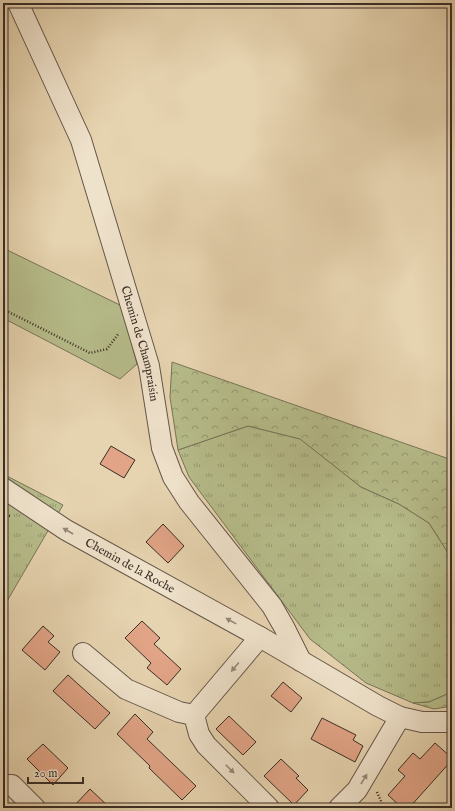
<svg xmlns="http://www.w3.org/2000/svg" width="455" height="811" font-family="'IM FELL English',serif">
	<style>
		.grass { fill: url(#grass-tufts); stroke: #787558 }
		.forest { fill: url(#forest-crowns); stroke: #787558 }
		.garden { fill: #b6bc8a; stroke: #787558 }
		.building { fill: #e1a486; stroke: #3a2e27 }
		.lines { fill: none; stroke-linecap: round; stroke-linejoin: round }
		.minor-casing { stroke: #655749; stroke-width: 22 }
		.path { stroke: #3a2e27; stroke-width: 2.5; stroke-dasharray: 1 2; stroke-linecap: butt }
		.minor { stroke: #efe2cb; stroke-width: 20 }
		.oneway { fill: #948879 }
		.labels { text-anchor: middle; stroke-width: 3; stroke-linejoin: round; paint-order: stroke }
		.street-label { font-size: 12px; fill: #3a2e27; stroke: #efe2cb }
	</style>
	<defs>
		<pattern id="grass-tufts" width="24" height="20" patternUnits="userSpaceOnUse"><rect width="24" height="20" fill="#b6bc8a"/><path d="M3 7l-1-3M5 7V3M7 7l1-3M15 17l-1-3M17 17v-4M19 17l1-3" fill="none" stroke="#959971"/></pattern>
		<pattern id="forest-crowns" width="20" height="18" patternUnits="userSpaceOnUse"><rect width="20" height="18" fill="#b6bc8a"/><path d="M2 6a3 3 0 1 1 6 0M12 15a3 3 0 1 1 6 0" fill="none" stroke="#959971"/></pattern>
	</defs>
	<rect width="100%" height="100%" fill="#e6d3af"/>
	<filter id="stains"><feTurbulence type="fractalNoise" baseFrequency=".005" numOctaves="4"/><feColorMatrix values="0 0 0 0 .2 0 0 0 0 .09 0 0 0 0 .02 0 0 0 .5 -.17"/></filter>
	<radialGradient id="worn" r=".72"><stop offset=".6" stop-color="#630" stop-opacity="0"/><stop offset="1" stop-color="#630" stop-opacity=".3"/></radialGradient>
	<g class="grass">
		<path d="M248 426 301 439 361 487 399 504 429 523 452 559V692L429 702 413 703 366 683 310 639 189 477 178 450Z"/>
		<path d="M3 474 63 505 3 608Z"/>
	</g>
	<g class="forest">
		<path d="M172 362 452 460V559L429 523 399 504 361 487 300 439 248 426 178 450 170 397Z"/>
		<path d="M452 692V706L434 709 413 703 429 702Z"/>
	</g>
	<path class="garden" d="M3 248 122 306 137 364 120 379 3 318Z"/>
	<g class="building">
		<path d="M111 446 135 460 124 478 100 464Z"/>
		<path d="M163 524 184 546 168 563 146 542Z"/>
		<path d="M142 621 160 638 154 644 181 669 167 685 147 668 151 663 125 638Z"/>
		<path d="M43 626 54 636 48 642 60 652 45 670 22 650Z"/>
		<path d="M68 675 110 713 95 729 53 691Z"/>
		<path d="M283 682 302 698 291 712 271 696Z"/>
		<path d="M135 714 153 732 147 739 196 786 182 800 149 768 150 766 117 734Z"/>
		<path d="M229 716 256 742 243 755 216 729Z"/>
		<path d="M322 718 356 735 353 740 363 746 355 762 311 739Z"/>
		<path d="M435 743 452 758V760L409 808H402L388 795 405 776 398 770 413 753 420 759Z"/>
		<path d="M43 744 68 768 53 785 27 759Z"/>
		<path d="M281 759 299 776 296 778 308 790 294 805 264 776Z"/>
		<path d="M90 789 110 808H72Z"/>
	</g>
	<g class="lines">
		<g class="minor-casing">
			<g id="minor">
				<path id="s1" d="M18 3 81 140 149 366 162 448 173 477 189 502 272 606 284 627 301 661"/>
				<path id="s2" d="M3 488 66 530 260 637 378 706 400 717 422 722H452"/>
				<path d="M260 637 194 715 199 734 206 745 269 808"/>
				<path d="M83 653 126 689 179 712 194 715"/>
				<path d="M3 785H12L35 808"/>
				<path d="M339 808 357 790 400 717"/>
			</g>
		</g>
		<g class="path">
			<path d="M3 309 90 353 107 349 119 333"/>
			<path d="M3 515 10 516"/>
			<path d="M377 792 384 808"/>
		</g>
		<use href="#minor" class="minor"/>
	</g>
	<defs><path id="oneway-solid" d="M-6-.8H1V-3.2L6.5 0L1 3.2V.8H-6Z"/></defs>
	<g class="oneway">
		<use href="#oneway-solid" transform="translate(68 531) rotate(-150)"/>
		<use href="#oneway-solid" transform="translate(231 621) rotate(-151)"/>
		<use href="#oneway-solid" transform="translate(235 667) rotate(130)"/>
		<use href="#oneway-solid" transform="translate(230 769) rotate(45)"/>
		<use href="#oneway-solid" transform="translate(364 779) rotate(-59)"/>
	</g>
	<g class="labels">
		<g class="street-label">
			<text dy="4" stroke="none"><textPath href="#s1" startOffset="363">Chemin de Champraisin</textPath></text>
			<text dy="4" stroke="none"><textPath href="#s2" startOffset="149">Chemin de la Roche</textPath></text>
		</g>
	</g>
	<rect width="455" height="811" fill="none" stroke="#e6d3af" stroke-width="16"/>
	<rect x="4" y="4" width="447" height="803" fill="none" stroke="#3a2e27" stroke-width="2"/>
	<rect x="8" y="8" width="439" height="795" fill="none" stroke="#3a2e27"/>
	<path d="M28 777v6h55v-6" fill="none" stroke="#3a2e27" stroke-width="2"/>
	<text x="34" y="777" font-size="12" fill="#3a2e27" stroke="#efe2cb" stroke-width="3" paint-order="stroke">20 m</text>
	<rect width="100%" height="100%" filter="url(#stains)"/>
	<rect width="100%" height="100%" fill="url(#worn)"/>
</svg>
